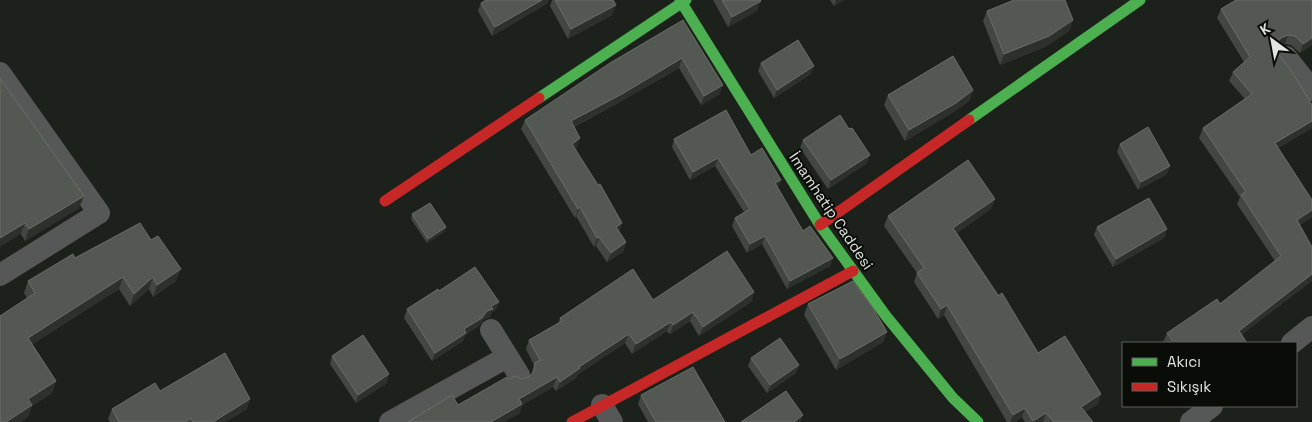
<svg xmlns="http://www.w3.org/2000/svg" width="1312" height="422" font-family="'Space Grotesk',sans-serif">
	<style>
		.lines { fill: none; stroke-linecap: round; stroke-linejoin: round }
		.street { stroke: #565857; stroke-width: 22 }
		.fast { stroke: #4caf50; stroke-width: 11 }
		.jam { stroke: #c62828; stroke-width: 11 }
		.wall { fill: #434741 }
		.shaded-wall { fill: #2d312b }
		.building { fill: #545852; stroke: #6a6e67 }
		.labels { text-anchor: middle; stroke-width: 4; stroke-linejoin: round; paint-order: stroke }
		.street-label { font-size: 15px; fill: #e0e5dd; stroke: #090c07 }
	</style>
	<rect width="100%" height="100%" fill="#1d211b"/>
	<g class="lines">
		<g class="street">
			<path d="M1286 57 1312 90"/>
			<path d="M0 73 99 213 0 275"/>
			<path d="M491 330 519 375"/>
			<path d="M1292 343 1312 327"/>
			<path d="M602 405 612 422"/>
			<path d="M390 422 507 357"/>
			<path d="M1191 422 1212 406"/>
		</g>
		<g class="fast">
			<path d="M680 0 820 225 886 316 953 398 978 422"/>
			<path d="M539 98 686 0"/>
			<path d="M969 120 1140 0"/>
		</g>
		<g class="jam">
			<path d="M385 201 539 98"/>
			<path d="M820 225 969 120"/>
			<path d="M572 422 853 271"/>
		</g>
	</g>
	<g class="wall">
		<path d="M552 0H613L612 15 568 39 550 6Z"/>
		<path d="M713 0H760L757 11 728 27Z"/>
		<path d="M830 0H844L834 6Z"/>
		<path d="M1236 0 1312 45 1300 53 1291 45 1285 44 1278 47 1277 50 1279 55 1312 105V128L1278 148 1312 200V217L1300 225 1242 335 1247 343H1164L1163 342 1167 333 1220 304 1275 261 1237 204 1240 197 1199 138 1203 128 1245 99 1229 81 1233 72 1244 62 1217 18 1221 9Z"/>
		<path d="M481 3H548L492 36 478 11Z"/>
		<path d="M987 11 1073 20 1069 31 1045 47 1000 65 983 21Z"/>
		<path d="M683 20 720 94 701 105 679 68 618 103 574 127 577 148 575 149 619 232 626 242 623 252 607 262 596 246 594 247 576 216 575 218 521 129 525 120Z"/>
		<path d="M761 63 811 74 774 98 758 71Z"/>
		<path d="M0 78 79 208 25 241 21 234Z"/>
		<path d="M973 90 969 101 952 113 905 141 884 105 888 95Z"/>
		<path d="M674 139 751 155 778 188 803 231 833 258 830 266 787 289 762 244 747 253 732 226 735 218 744 212 715 166 690 180 672 147Z"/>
		<path d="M803 140 867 163 828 189 800 148Z"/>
		<path d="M1120 144 1167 174 1138 190 1117 152Z"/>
		<path d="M992 208 957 233 1038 353 1098 404 1085 412 1093 422H1025L1022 417 1014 422H1007L944 315 938 319 914 282 917 273 884 226 888 216Z"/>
		<path d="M412 214 446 227 444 232 427 243 411 219Z"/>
		<path d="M1097 227 1167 229 1164 238 1113 267 1094 235Z"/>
		<path d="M151 240 176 281 153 297 149 289 130 306 119 289 32 344 56 381 52 393 32 406 28 417 20 422H0L27 298 24 293 28 281 75 258Z"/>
		<path d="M439 291 496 310 492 312 490 317 484 319 479 326 465 335 463 341 432 361 404 318 407 309Z"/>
		<path d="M754 292 751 302 699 336 690 321 670 334 667 331 632 354 625 343 577 375 576 378 556 391 553 387 522 405 519 414 458 405 508 380 522 379 530 376 531 375 534 365 526 349 529 340 558 324 560 318 653 300Z"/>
		<path d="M808 304 887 332 883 342 836 370 804 315Z"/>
		<path d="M332 356 387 383 356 403 330 364Z"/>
		<path d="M751 358 796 373 767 393 748 366Z"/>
		<path d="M160 391 247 409 225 422H110L108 419 112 409Z"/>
		<path d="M641 395 725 422H648L638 404Z"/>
	</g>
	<g class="shaded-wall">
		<path d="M542 0H549L548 3 492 36 495 27Z"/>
		<path d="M836 0H844L834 6Z"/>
		<path d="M761 1 757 11 728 27 732 17Z"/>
		<path d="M616 5 612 15 568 39 571 29Z"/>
		<path d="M1073 20 1069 31 1045 47 1000 65 1004 54Z"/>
		<path d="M1288 35 1285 44 1278 47 1274 53 1277 43 1281 38Z"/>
		<path d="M1312 38V45L1300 53 1303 44Z"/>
		<path d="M682 58 679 68 618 103 567 130 571 121Z"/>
		<path d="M814 66 811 74 774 98 777 90Z"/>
		<path d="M723 85 720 94 701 105 704 96Z"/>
		<path d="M973 90 969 101 952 113 905 141 909 130Z"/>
		<path d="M1312 121V128L1271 152 1275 143Z"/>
		<path d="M580 138 577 148 569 153 572 144Z"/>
		<path d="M870 155 867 163 828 189 831 180Z"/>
		<path d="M718 158 715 166 690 180 693 172Z"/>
		<path d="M1170 166 1167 174 1138 190 1141 182Z"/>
		<path d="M781 180 778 188 775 183Z"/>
		<path d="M84 196 79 208 25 241 29 229Z"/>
		<path d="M995 199 992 208 950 238 953 228Z"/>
		<path d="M580 207 576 216 575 218 578 209Z"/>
		<path d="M1312 210V217L1294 229 1297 220Z"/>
		<path d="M25 223 21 234 0 247V238Z"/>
		<path d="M622 223 619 233 616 227Z"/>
		<path d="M446 227 444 232 427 243 428 239Z"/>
		<path d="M1167 229 1164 238 1113 267 1116 259Z"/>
		<path d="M765 236 762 244 747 253 750 244Z"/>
		<path d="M599 237 596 246 594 247 597 238Z"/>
		<path d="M626 242 623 252 607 262 611 253Z"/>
		<path d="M833 258 830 266 787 289 790 281Z"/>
		<path d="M181 269 176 281 153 297 157 285Z"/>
		<path d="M1312 274V281L1235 340 1239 331Z"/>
		<path d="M123 277 119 289 24 350 28 338Z"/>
		<path d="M153 277 149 289 130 306 134 294Z"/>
		<path d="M754 292 751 302 699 336 703 327Z"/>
		<path d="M499 302 496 310 492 312 490 317 484 319 479 326 465 335 463 341 432 361 435 353 491 306Z"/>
		<path d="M947 305 944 315 938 319 941 309Z"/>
		<path d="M693 312 690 321 670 334 673 325Z"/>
		<path d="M671 322 667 331 632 354 636 344Z"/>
		<path d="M887 332 883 342 836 370 840 359Z"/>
		<path d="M629 334 625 343 577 375 576 378 556 391 560 382 579 367Z"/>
		<path d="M799 365 796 373 767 393 770 385Z"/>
		<path d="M389 374 387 383 356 403 358 395Z"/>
		<path d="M557 377 553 387 522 405 519 414 504 422H491L519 399Z"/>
		<path d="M56 381 52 393 32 406 28 417 20 422H6L28 399Z"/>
		<path d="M1101 394 1098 404 1078 416 1081 407Z"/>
		<path d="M250 399 247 409 225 422H213Z"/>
		<path d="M1025 408 1022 417 1014 422H1010L1013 415Z"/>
		<path d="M1046 413 1043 422H1033V421Z"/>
		<path d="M803 415 801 422H794Z"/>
	</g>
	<g class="building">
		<path d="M486 0H542L495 27 481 3Z"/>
		<path d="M555 0H613L616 5 571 29Z"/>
		<path d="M722 0H760L761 1 732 17Z"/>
		<path d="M1014 0H1065L1073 20 1049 36 1004 54 987 11Z"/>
		<path d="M1236 0H1312V38L1303 44 1295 36 1288 35 1281 38 1277 43V50L1279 55 1294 75 1312 105V121L1275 143 1312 200V210L1297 220 1312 247V274L1239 331 1247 343H1174L1167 333 1217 299 1220 304 1281 256 1241 195 1246 192 1203 128 1252 94 1233 72 1250 57 1221 9Z"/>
		<path d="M683 20 723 85 704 96 682 58 622 94 571 121 580 138 572 144 598 185 600 184 622 223 616 227 626 242 611 253 599 237 597 238 580 207 578 209 525 120 610 63Z"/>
		<path d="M798 40 814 66 777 90 761 63Z"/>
		<path d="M953 56 973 90 956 103 909 130 888 95Z"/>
		<path d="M0 78 84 196 29 229 25 223 0 238Z"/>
		<path d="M726 110 751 155 762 148 781 180 775 183 803 231 810 226 833 258 790 281 765 236 750 244 735 218 750 209 718 158 693 172 674 139Z"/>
		<path d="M840 115 849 129 852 128 870 155 831 180 803 140Z"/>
		<path d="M1148 127 1170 166 1141 182 1120 144Z"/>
		<path d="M968 160 995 199 953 228 998 296 1002 293 1038 353 1065 336 1101 394 1081 407 1093 422H1054L1046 413 1033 421 1025 408 1013 415 947 305 941 309 917 273 924 268 888 216Z"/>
		<path d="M1149 198 1167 229 1116 259 1097 227Z"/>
		<path d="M430 203 446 227 428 239 412 214Z"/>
		<path d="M140 223 151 240 158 236 181 269 157 285 153 277 134 294 123 277 28 338 56 381 28 399 32 405 6 422H0V316L35 293 28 281 73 254 75 258Z"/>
		<path d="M727 251 754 292 703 327 693 312 673 325 671 322 636 344 629 334 579 367 580 368 560 382 557 377 519 399 522 404 491 422H408L452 395 458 405 507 377 508 380 515 376 522 379 530 376 534 371 535 363 540 360 529 340 562 321 560 318 633 269 653 300Z"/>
		<path d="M475 267 499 302 491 306 493 309 487 311 482 318 464 329 466 333 435 353 407 309 438 289 439 291Z"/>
		<path d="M853 281 873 308 887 332 840 359 808 304Z"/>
		<path d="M363 335 389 374 358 395 332 356Z"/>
		<path d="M780 338 799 365 770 385 751 358Z"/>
		<path d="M225 353 250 399 213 422H193L191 418 184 422H119L112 409 155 383 160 391Z"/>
		<path d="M693 367 725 422H656L641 395Z"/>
		<path d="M786 391 803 415 794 422H741Z"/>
	</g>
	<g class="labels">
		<g class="street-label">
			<text transform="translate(831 211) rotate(56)" y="5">İmamhatip Caddesi</text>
		</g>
	</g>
	<rect x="1122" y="342" width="175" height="65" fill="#090c07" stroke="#5f635d"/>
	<rect x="1132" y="358" width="25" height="8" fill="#4caf50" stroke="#5f635d"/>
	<text x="1167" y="367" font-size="15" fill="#e0e5dd">Akıcı</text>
	<rect x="1132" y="383" width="25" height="8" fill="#c62828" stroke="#5f635d"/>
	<text x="1167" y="392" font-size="15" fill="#e0e5dd">Sıkışık</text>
	<g transform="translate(1272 40) rotate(328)" stroke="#090c07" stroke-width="4" paint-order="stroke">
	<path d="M0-4L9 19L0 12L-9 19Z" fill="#e0e5dd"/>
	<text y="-8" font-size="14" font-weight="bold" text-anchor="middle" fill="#e0e5dd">K</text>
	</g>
</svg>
